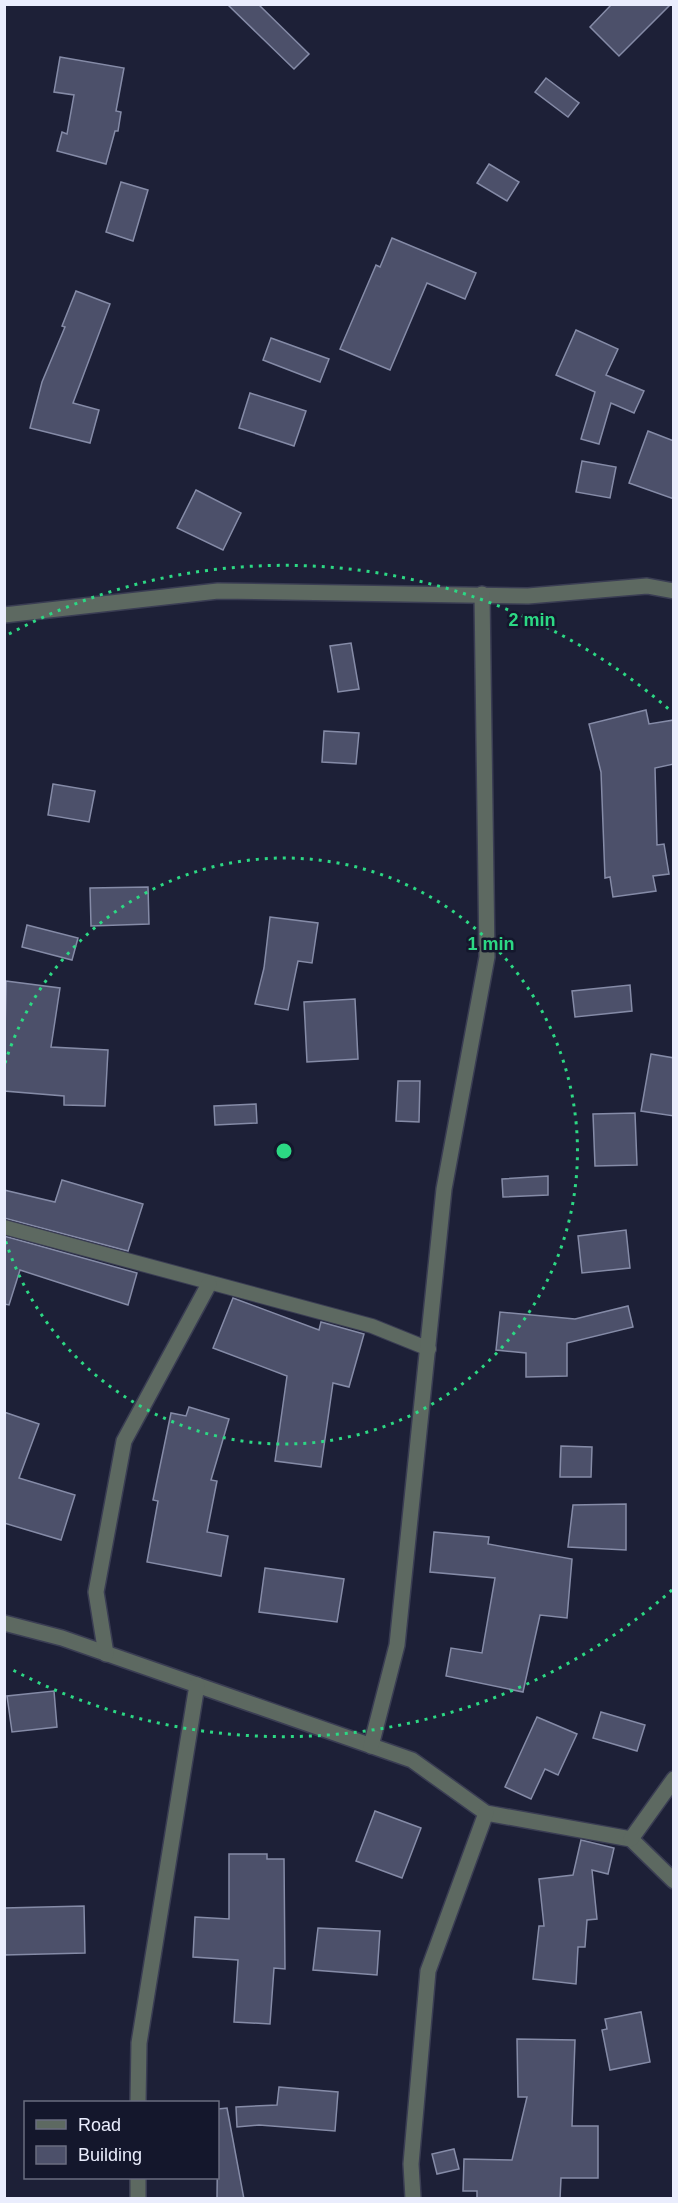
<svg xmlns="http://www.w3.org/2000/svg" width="678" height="2203" font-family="Arial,sans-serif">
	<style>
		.building { fill: #4c506a; stroke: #858ba7; stroke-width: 1.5 }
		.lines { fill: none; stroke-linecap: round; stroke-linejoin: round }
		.lane-casing { stroke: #3a3d53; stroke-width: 16 }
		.street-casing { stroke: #3a3d53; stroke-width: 18 }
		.lane { stroke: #5d6961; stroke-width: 14 }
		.street { stroke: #5d6961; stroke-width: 15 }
		.ring { fill: none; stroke: #2cd884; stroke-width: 3; stroke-dasharray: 3 6 }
		.centre { fill: #2cd884; stroke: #14172c; stroke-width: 3 }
		.ring-label { font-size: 18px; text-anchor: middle; font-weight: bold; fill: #2cd884; stroke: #14172c; stroke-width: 5; stroke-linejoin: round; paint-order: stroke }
	</style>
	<rect width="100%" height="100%" fill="#1d2037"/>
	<g class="building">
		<path d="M227 4H258L309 54 294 69Z"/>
		<path d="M612 4H671L619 56 590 27Z"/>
		<path d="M60 57 124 68 116 111 121 112 118 131H115L106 164 57 151 62 132 67 134 74 95 54 92Z"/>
		<path d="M546 78 579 103 568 117 535 92Z"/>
		<path d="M489 164 519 182 507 201 477 183Z"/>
		<path d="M121 182 148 190 133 241 106 232Z"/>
		<path d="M392 238 476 273 465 299 427 283 390 370 340 349 376 265 380 267Z"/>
		<path d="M76 291 110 304 73 403 99 410 90 443 30 428 42 382 65 327 62 326Z"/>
		<path d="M576 330 618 349 606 375 644 391 634 413 611 403 599 444 581 439 595 392 556 375Z"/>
		<path d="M271 338 329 359 320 382 263 360Z"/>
		<path d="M250 393 306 411 294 446 239 428Z"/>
		<path d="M648 431 674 441V499L629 483Z"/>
		<path d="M582 461 616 467 610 498 576 492Z"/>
		<path d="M196 490 241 513 223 550 177 528Z"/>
		<path d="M351 643 359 689 338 692 330 646Z"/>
		<path d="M646 710 649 724 674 720V764L655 768 657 845 664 844 669 874 653 876 656 891 613 897 610 877 605 878 601 772 589 724Z"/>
		<path d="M324 731 359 733 356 764 322 762Z"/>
		<path d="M53 784 95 791 89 822 48 815Z"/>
		<path d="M148 887 149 924 91 926 90 888Z"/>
		<path d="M270 917 318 923 312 963 298 961 288 1010 255 1004 264 968Z"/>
		<path d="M27 925 78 938 72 960 22 947Z"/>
		<path d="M6 981 60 988 51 1047 108 1050 105 1106 64 1105V1096L4 1091Z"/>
		<path d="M630 985 632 1011 575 1017 572 991Z"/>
		<path d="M355 999 358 1059 307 1062 304 1002Z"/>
		<path d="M651 1054 674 1058V1116L641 1111Z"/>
		<path d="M398 1081H420L419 1122 396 1121Z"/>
		<path d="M256 1104 257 1123 215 1125 214 1106Z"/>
		<path d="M635 1113 637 1165 595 1166 593 1114Z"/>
		<path d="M548 1176V1195L503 1197 502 1179Z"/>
		<path d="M62 1180 143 1204 128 1251 4 1218V1190L55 1202Z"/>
		<path d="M626 1230 630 1268 582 1273 578 1236Z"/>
		<path d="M4 1236 137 1273 128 1305 20 1270 9 1305 4 1304Z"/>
		<path d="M233 1298 319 1330 321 1322 364 1334 349 1387 333 1383 321 1467 275 1461 287 1376 213 1348Z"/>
		<path d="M628 1306 633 1327 567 1343V1376L526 1377V1353L496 1350 500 1312 575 1319Z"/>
		<path d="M189 1407 229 1419 211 1480 217 1481 207 1532 228 1536 221 1576 147 1562 158 1501 153 1500 171 1413 186 1416Z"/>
		<path d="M4 1412 39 1424 19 1478 75 1495 61 1540 4 1523Z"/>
		<path d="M561 1446 592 1447 591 1477H560Z"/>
		<path d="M626 1504V1550L568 1547 573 1505Z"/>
		<path d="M434 1532 489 1537 488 1544 572 1559 567 1618 540 1615 523 1692 446 1676 451 1648 482 1653 495 1578 430 1572Z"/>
		<path d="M265 1568 344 1579 337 1622 259 1612Z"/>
		<path d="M54 1691 57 1727 12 1732 7 1696Z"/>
		<path d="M601 1712 645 1725 637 1751 593 1738Z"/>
		<path d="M537 1717 577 1734 558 1775 545 1769 531 1799 505 1787Z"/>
		<path d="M375 1811 421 1828 402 1878 356 1861Z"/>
		<path d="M581 1840 614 1848 608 1874 592 1870 597 1919 587 1920 585 1947H578L576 1984 533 1979 539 1926H544L539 1879 573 1875Z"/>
		<path d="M229 1854H267V1859H284L285 1969 274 1968 270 2024 234 2022 238 1960 193 1957 195 1917 229 1919Z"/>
		<path d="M84 1906 85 1953 4 1955V1908Z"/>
		<path d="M318 1928 380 1931 377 1975 313 1970Z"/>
		<path d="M641 2012 650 2062 610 2070 602 2030 607 2029 605 2019Z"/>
		<path d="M517 2039 575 2040 572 2126H598V2178H561L560 2199H477V2191H463L464 2159 512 2160 527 2097H518Z"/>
		<path d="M279 2087 338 2092 335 2131 259 2125 237 2127 236 2107 277 2105Z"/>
		<path d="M227 2108 244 2199H217L218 2109Z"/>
		<path d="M454 2149 459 2169 437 2174 432 2154Z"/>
	</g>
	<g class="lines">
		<g class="lane-casing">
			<path id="lane" d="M4 1227 372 1326 429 1349"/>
		</g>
		<g class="street-casing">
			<g id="street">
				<path d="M4 615 218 591 528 596 647 586 674 591"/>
				<path d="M4 1623 62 1638 412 1760 486 1813 631 1839 674 1881"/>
				<path d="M106 1654 96 1592 124 1441 209 1284"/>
				<path d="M371 1746 397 1645 444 1189 487 957 482 594"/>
				<path d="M631 1839 674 1779"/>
				<path d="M138 2102 139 2043 197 1685"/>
				<path d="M138 2198V2178"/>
				<path d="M413 2198 411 2164 428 1971 486 1813"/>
			</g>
		</g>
		<use href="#lane" class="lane"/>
		<use href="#street" class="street"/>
	</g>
	<g class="ring">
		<path d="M5 1063A293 293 0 1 1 5 1239"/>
		<path d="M672 1590A586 586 0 0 1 9 1668M9 634A586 586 0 0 1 672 712"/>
	</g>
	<circle cx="284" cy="1151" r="9" class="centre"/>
	<g class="ring-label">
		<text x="532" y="626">2 min</text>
		<text x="491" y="950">1 min</text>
	</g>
	<rect width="678" height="2203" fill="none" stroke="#eaedfd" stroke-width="12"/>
	<rect x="24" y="2101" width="195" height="78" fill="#14172c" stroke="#6a6d80" stroke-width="1.5"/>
	<rect x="36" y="2120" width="30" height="9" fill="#5d6961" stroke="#6a6d80" stroke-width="1.5"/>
	<text x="78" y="2131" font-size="18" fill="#eaedfd">Road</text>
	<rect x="36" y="2146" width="30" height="18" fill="#4c506a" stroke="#6a6d80" stroke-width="1.5"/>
	<text x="78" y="2161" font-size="18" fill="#eaedfd">Building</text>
</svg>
